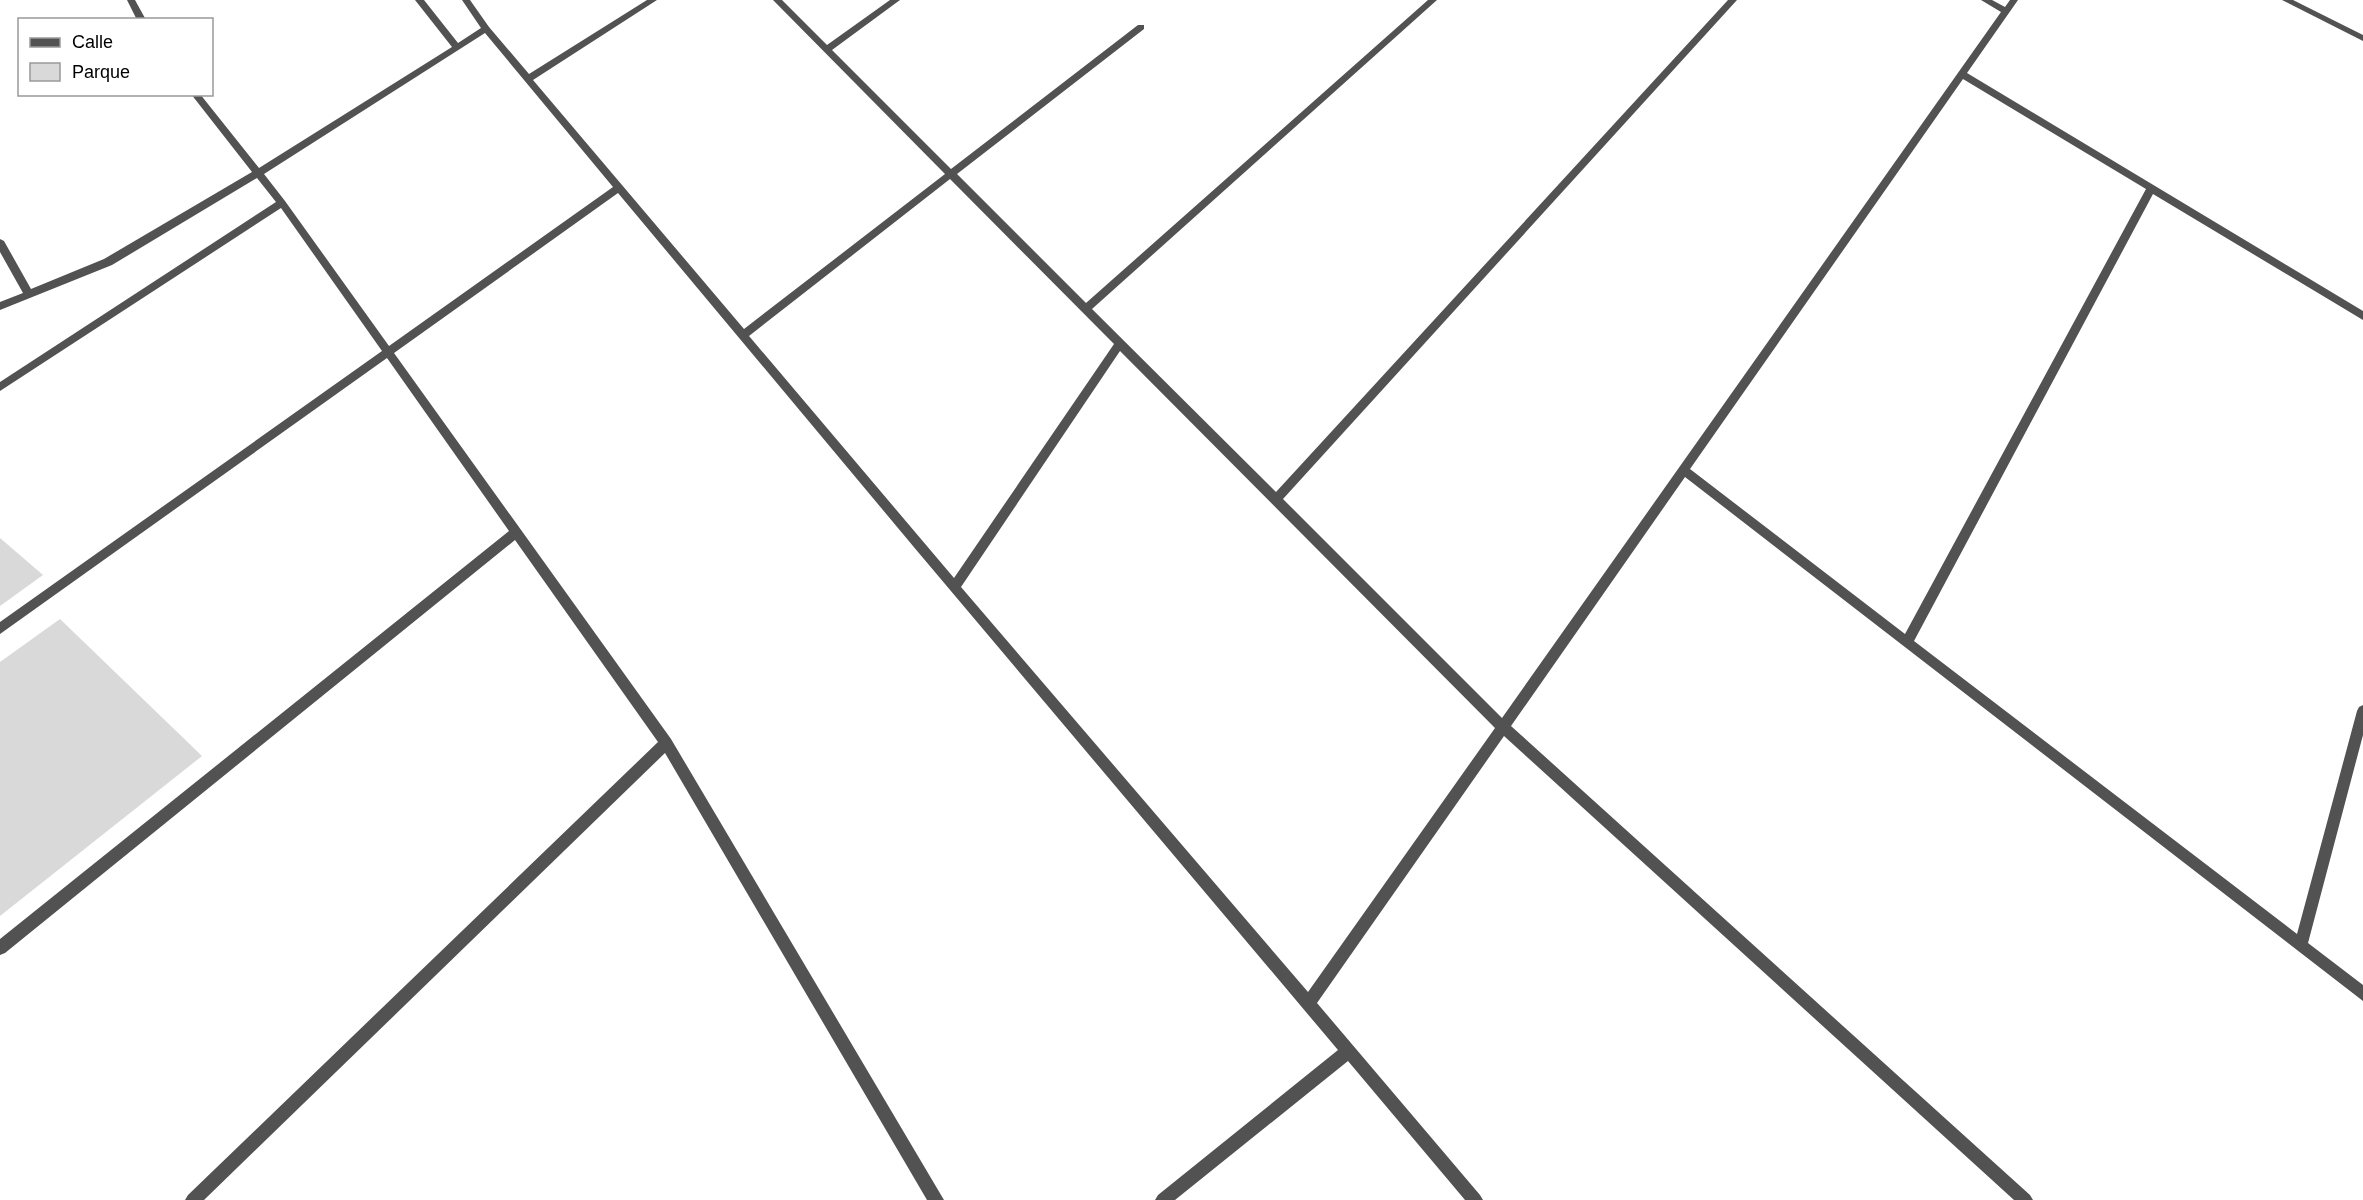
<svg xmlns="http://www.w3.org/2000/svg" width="2363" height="1200" font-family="Helvetica,sans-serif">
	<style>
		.green { fill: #d9d9d9 }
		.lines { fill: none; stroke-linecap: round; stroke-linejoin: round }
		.street { fill: #525252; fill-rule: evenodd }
	</style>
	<rect width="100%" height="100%" fill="#fff"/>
	<g class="green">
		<path d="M0 538 43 575 0 606Z"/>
		<path d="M60 619 202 756 0 916V662Z"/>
	</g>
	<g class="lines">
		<g class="street">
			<path d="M127 0H135L146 20H137Z"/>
			<path d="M415 0H424L458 43 481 28 462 0H470L489 27 529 74 647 0H657L533 80 744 329 945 174 773 0H782L827 45 890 0H900L832 50 951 169 1138 25H1144V29L957 174 1086 303 1428 0H1437L1092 309 1276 492 1728 0H1737L1283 499 1502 718 2001 12 1981 0H1992L2005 7 2010 0H2018L1967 73 2363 311V320L2153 194 1914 641 2297 934 2357 711 2359 707 2363 705V735L2308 943 2363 985V1001L1685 477 1511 726 2030 1195 2033 1200H2014L1504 736 1317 1003 1480 1195 1483 1200H1465L1348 1061 1175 1200H1155L1158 1195 1338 1050 918 552 618 193 394 353 671 739 944 1200H927L665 753 204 1200H185L188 1195 658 742 515 540 5 953 0 955V939L509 531 387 358 0 634V622L382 351 281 208 0 391V382L276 202 257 178 112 265 0 310V302L23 293 0 252V239L4 241 31 289 104 259 252 172 191 94H200L259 168 452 47ZM485 33 613 187 389 346 285 201 264 174ZM1963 79 2146 189 1905 634 1690 469ZM950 179 1114 344 954 578 749 336ZM1120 351 1495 728 1308 992 961 587Z"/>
			<path d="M2282 0H2293L2363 35V41Z"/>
		</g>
	</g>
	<rect x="18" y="18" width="195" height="78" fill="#ffffff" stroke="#999999" stroke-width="1.5"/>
	<rect x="30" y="38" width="30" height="9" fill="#525252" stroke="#999999" stroke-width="1.5"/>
	<text x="72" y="48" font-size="18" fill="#000000">Calle</text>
	<rect x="30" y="63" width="30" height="18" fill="#d9d9d9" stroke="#999999" stroke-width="1.5"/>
	<text x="72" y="78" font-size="18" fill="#000000">Parque</text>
</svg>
